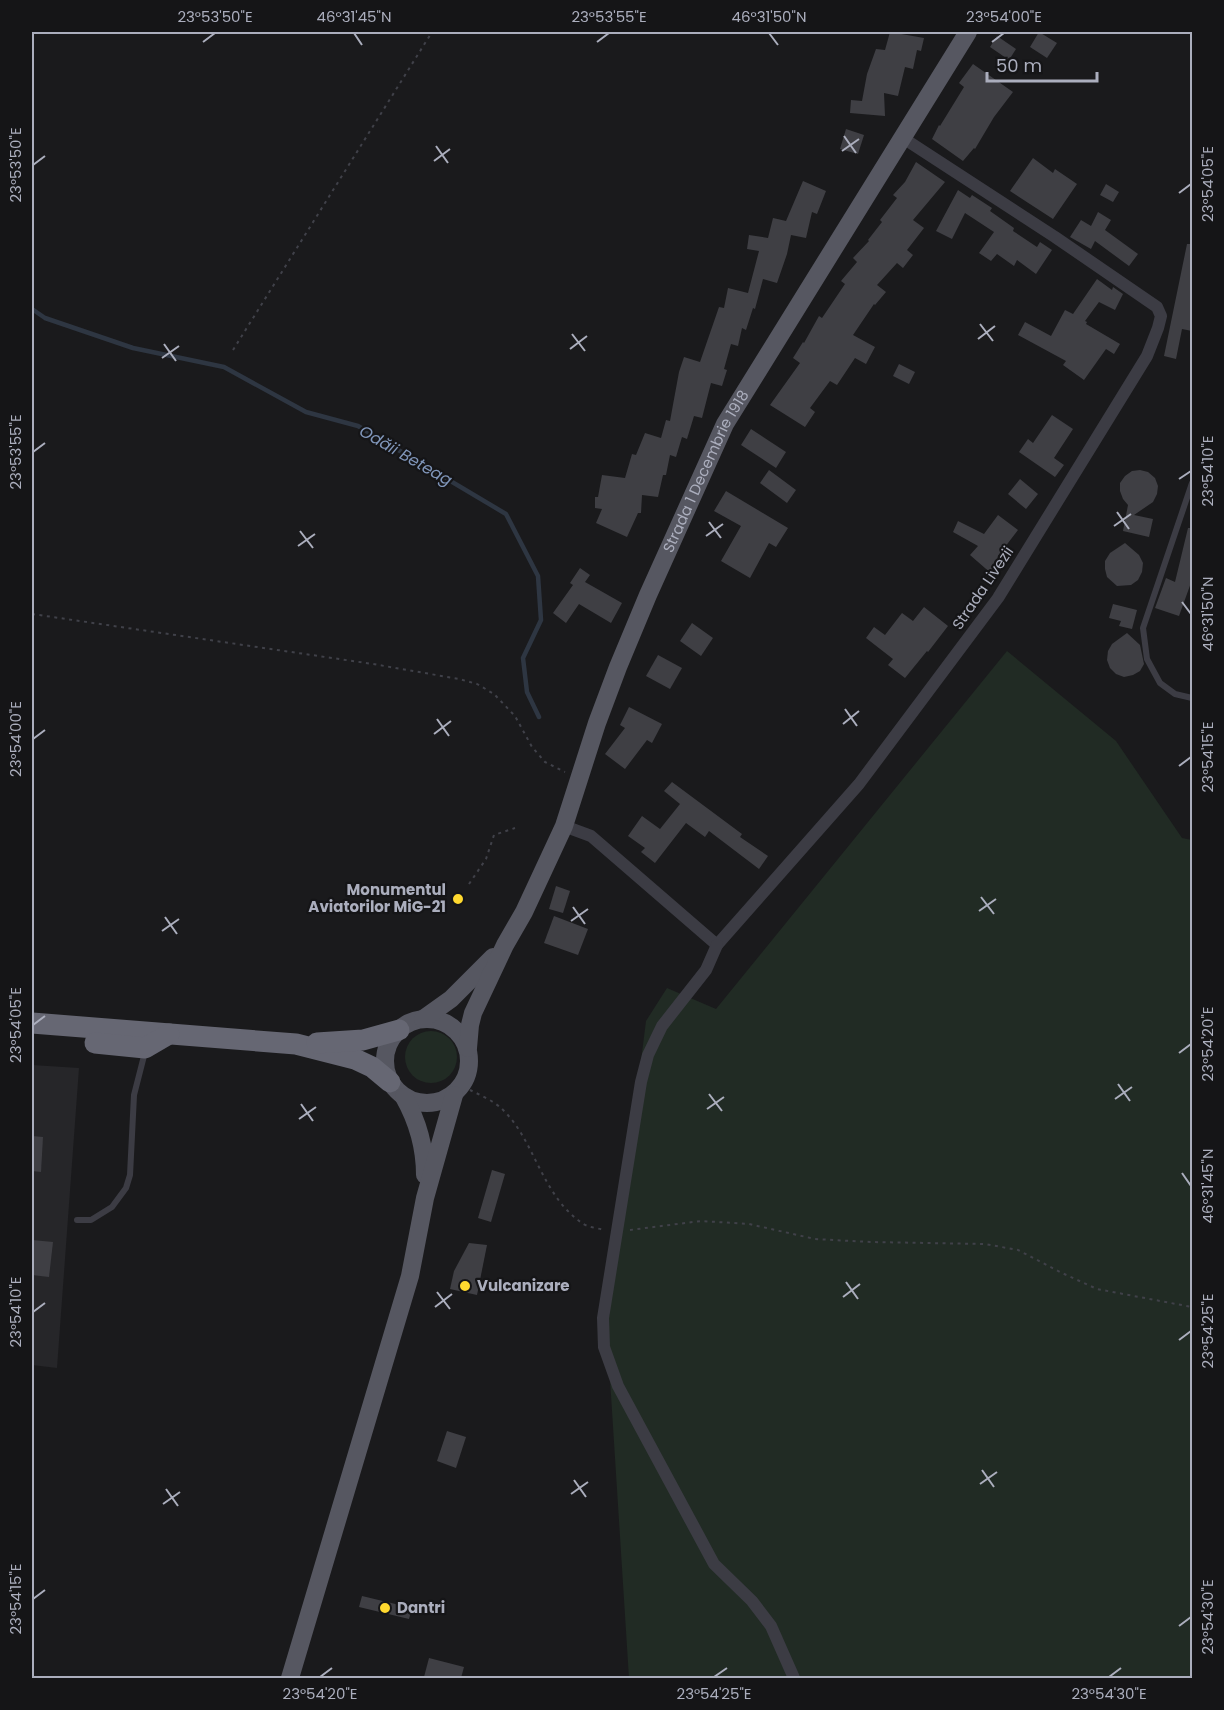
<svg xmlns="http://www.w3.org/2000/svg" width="1224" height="1710" font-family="Poppins,sans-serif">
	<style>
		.built { fill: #262629 }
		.green { fill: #212b24 }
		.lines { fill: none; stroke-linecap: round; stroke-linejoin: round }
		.stream { stroke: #2e3642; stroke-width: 4.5 }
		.building { fill: #3f3f44 }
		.path { stroke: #404149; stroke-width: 2; stroke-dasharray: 3 4.5; stroke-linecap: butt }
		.lane { stroke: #3c3c44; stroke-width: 6 }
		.street { stroke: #3c3c44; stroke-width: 12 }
		.primary { stroke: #565761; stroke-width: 18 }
		.highway { stroke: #666773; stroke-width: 21 }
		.ticks { fill: none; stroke: #abaebd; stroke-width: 2 }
		.poi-dot { fill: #ffd92f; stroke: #151517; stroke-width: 2 }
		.labels { text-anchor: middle; stroke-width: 4.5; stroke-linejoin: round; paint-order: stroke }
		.street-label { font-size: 15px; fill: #abaebd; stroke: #151517 }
		.poi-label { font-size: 15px; font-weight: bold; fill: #abaebd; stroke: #151517; text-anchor: start }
		.water-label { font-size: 16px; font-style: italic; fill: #8096ba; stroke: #151517 }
		.neatline { fill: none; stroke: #abaebd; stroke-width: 2 }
		.ticks-label { font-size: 15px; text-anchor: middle; fill: #abaebd }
	</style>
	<rect width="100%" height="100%" fill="#1a1a1c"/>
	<path class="built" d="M32 1065 79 1068 57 1368 32 1365Z"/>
	<g class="green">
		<path d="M1007 651 1116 741 1182 838 1192 840V1678H629L607 1332 646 1021 667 988 716 1009Z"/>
		<circle cx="431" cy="1057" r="26"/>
	</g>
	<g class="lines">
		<path class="stream" d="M32 309 45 318 133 348 224 367 306 412 358 426 506 514 538 576 541 620 523 658 527 692 539 717"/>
	</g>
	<g class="building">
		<path d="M890 32 924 38 921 51 917 50 913 69 905 67 898 96 884 93 885 116 850 113 851 100 862 101 867 74 876 49 885 50Z"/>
		<path d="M1039 32 1057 43 1047 58 1030 47Z"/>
		<path d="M997 36 1016 49 1009 60 990 47Z"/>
		<path d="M973 64 1013 92 994 117 975 149 974 148 963 161 932 139 939 125 940 126 964 87 959 83Z"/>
		<path d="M846 129 864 135 858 154 840 149Z"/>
		<path d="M1033 158 1053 173 1055 169 1077 184 1053 219 1010 191Z"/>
		<path d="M916 162 945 182 913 220 924 228 907 250 913 255 903 268 897 263 877 285 886 292 875 305 874 304 853 335 875 347 866 364 855 358 837 385 830 381 810 408 815 412 805 427 770 405 800 363 793 358 803 342 804 343 819 316 822 318 845 284 841 281 857 262 853 258 869 241 868 240 882 222 880 220 897 198 893 195 905 182Z"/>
		<path d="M803 181 826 191 817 214 812 212 806 238 791 235 787 254 777 283 763 279 755 309 753 308 746 330 742 328 738 346 731 344 724 369 727 370 722 386 711 383 702 418 694 416 687 439 682 437 676 457 670 455 666 475H663L658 497 642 495 641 513H638L627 537 596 523 602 509 595 508V497H598L602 475 625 478 632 454 636 455 645 433 661 438 666 420 670 421 679 372 684 357 700 362 719 307 724 308 728 288 748 293 759 251 747 249 749 235 768 238 773 218 786 221Z"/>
		<path d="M1106 184 1119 192 1113 202 1100 195Z"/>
		<path d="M958 190 970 198 972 195 992 208 990 211 1014 228 1013 231 1037 247 1040 242 1052 250 1036 274 1017 260 1014 266 997 254 991 261 979 253 994 232 965 213 952 239 936 231Z"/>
		<path d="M1098 212 1111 220 1105 230 1138 254 1129 266 1095 241 1091 249 1070 237 1081 220 1091 226Z"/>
		<path d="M1187 244H1192V331L1182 329 1176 359 1164 356Z"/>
		<path d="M1097 279 1112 290 1113 287 1123 294 1115 310 1099 302 1085 321 1087 322 1086 324 1120 344 1114 354 1106 349 1084 380 1063 365 1066 361 1018 335 1025 322 1051 336 1065 310 1073 314Z"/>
		<path d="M899 364 915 372 909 384 893 376Z"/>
		<path d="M1052 415 1073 429 1054 458 1064 465 1055 477 1019 452 1028 439 1033 443Z"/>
		<path d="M751 429 786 452 776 468 741 445Z"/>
		<path d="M769 470 796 490 787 503 760 483Z"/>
		<path d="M1140 470 1148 472 1155 478 1158 486 1157 494 1153 502 1134 515 1153 519 1149 537 1123 531 1128 505 1123 499 1120 491V483L1125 476 1132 471Z"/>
		<path d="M1020 479 1038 494 1026 509 1008 494Z"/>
		<path d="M726 491 788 528 776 547 769 543 750 578 721 561 741 526 714 511Z"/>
		<path d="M998 515 1018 530 998 556 1005 562 993 575 970 555 978 546 953 532 958 521 984 534Z"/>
		<path d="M1188 528H1192V580L1179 616 1155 608 1166 578 1175 582Z"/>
		<path d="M1125 543 1139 555 1143 563 1142 572 1138 580 1131 585 1117 586 1107 577 1105 569V561L1110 553Z"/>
		<path d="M580 568 590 575 585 582 622 603 611 623 579 604 566 623 553 613 573 585 570 583Z"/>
		<path d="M1113 604 1137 610 1132 629 1119 626 1121 621 1109 618Z"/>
		<path d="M924 607 948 626 928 652 927 651 905 678 888 665 893 659 866 638 874 627 885 635 902 613 913 621Z"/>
		<path d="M692 623 713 638 701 656 680 641Z"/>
		<path d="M1127 633 1140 645 1144 664 1140 671 1133 675 1124 677 1116 674 1110 668 1107 660 1108 651 1112 644Z"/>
		<path d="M658 655 682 668 670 689 646 676Z"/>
		<path d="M629 707 662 724 652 743 647 740 625 769 605 754 625 728 620 725Z"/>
		<path d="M672 782 742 834 740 837 768 856 759 869 709 831 705 837 686 823 655 863 641 852 645 848 628 836 642 816 660 829 680 804 664 791Z"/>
		<path d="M556 886 570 891 563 913 549 909Z"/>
		<path d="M554 916 588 929 578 955 544 943Z"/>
		<path d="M32 1136 43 1137 41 1172 32 1171Z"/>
		<path d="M492 1170 505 1174 491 1222 478 1218Z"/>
		<path d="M32 1240 53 1242 49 1277 32 1275Z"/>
		<path d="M469 1243 487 1245 477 1295 450 1289 454 1271Z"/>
		<path d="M447 1431 466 1437 456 1468 437 1461Z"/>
		<path d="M362 1596 412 1608 409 1619 359 1607Z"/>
		<path d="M429 1658 464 1667 461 1678H431L424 1677Z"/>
	</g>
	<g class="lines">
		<g class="path">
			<path d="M233 350 432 32"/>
			<path d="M32 614 373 664 459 679 477 684 494 694 515 716 532 747 545 762 565 772"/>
			<path d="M469 884 486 859 494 835 515 828"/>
			<path d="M470 1090C480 1095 494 1101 502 1109 535 1140 541 1195 582 1223 587 1227 597 1228 604 1230"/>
			<path d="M630 1230 701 1221 749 1224 815 1239 870 1242 985 1244 1018 1250 1062 1273 1097 1289 1192 1307"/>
		</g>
		<g class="lane">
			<path d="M1192 483 1143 628 1147 659 1160 683 1175 694 1192 698"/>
			<path d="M77 1220H91L112 1207 126 1188 130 1175 134 1095 145 1052"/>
		</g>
		<g class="street">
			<path d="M564 826 591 836 717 945 859 784 998 598 1147 356 1158 328 1161 316 1157 307 1055 237 903 138"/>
			<path d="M717 945 706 970 662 1026 648 1055 641 1082 603 1318 604 1347 618 1386 714 1564 752 1601 771 1626 794 1678"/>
		</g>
		<g class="primary">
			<circle cx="427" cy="1061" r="42"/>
			<path d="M423 1019 451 999 493 957"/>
			<path id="s1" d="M468 1048 470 1025 473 1013 505 945 524 912 564 826 597 723 618 667 648 595 725 424 968 32"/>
			<path d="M404 1097C418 1122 425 1146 425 1175"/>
			<path d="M290 1678 410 1276 425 1198 454 1095"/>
		</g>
		<g class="highway">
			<path d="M32 1023 296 1044 355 1059 372 1067 390 1082"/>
			<path d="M95 1043 145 1048 169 1034"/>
			<path d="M317 1043 363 1040 399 1030"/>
		</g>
	</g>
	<path class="ticks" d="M354 33 362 45M769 33 778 45M203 42 215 33M597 42 609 33M992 42 1004 33M844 136 856 153M436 146 448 163M842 151 859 139M434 161 450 149M33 165 45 156M1179 193 1191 184M980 324 993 341M572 334 585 351M978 339 995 326M164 344 176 361M570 349 587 336M162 358 179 346M33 452 45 443M1179 479 1191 471M1117 512 1129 529M709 522 721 538M1114 526 1131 514M300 531 313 548M706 536 723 524M298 546 315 534M1182 602 1191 614M845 709 857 726M437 719 449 736M843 724 859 711M434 734 451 721M33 739 45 730M1179 766 1191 757M981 897 994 914M573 907 585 924M979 911 996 899M165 917 177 934M571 921 588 909M162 931 179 919M33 1025 45 1016M1179 1053 1191 1044M1118 1084 1130 1101M709 1094 722 1111M1115 1099 1132 1087M301 1104 313 1121M707 1109 724 1097M299 1119 316 1107M1182 1173 1191 1186M846 1282 858 1299M437 1292 450 1309M843 1297 860 1284M435 1307 452 1294M33 1312 45 1303M1179 1340 1191 1331M982 1470 994 1487M574 1480 586 1497M980 1484 997 1472M166 1489 178 1506M571 1494 588 1482M163 1504 180 1492M33 1599 45 1590M1179 1626 1191 1617M320 1677 332 1668M714 1677 727 1668M1109 1677 1121 1668"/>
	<g class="poi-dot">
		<circle cx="458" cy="899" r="6"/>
		<circle cx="465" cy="1286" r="6"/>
		<circle cx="385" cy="1608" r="6"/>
	</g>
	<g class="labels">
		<g class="street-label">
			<text dy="5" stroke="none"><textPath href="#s1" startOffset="626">Strada 1 Decembrie 1918</textPath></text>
			<text transform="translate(983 588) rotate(-56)" y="5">Strada Livezii</text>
		</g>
		<g class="poi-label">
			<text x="446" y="895" text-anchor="end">Monumentul<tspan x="446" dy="17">Aviatorilor MiG-21</tspan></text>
			<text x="477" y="1291">Vulcanizare</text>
			<text x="397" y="1613">Dantri</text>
		</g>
		<g class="water-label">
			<text transform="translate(406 455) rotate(30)" y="6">Odăii Beteag</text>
		</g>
	</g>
	<rect width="1224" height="1710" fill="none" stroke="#151517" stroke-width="66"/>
	<path d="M987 72v9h110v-9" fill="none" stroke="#abaebd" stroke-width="3"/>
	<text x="996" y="72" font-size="18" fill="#abaebd" stroke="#151517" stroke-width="4.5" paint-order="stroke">50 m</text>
	<rect x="33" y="33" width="1158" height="1644" class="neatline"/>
	<g class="ticks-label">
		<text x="215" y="22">23°53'50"E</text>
		<text x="354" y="22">46°31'45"N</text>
		<text x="609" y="22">23°53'55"E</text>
		<text x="769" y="22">46°31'50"N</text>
		<text x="1004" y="22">23°54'00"E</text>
		<text transform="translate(16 165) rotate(-90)" y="5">23°53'50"E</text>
		<text transform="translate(1208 184) rotate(-90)" y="5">23°54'05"E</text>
		<text transform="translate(16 452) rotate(-90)" y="5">23°53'55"E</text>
		<text transform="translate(1208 471) rotate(-90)" y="5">23°54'10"E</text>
		<text transform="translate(1208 614) rotate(-90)" y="5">46°31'50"N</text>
		<text transform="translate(16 739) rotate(-90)" y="5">23°54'00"E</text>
		<text transform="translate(1208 757) rotate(-90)" y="5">23°54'15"E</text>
		<text transform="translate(16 1025) rotate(-90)" y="5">23°54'05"E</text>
		<text transform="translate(1208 1044) rotate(-90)" y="5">23°54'20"E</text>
		<text transform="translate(1208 1186) rotate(-90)" y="5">46°31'45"N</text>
		<text transform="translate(16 1312) rotate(-90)" y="5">23°54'10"E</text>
		<text transform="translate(1208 1331) rotate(-90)" y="5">23°54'25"E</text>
		<text transform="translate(16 1599) rotate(-90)" y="5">23°54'15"E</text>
		<text transform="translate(1208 1617) rotate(-90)" y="5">23°54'30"E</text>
		<text x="320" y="1699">23°54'20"E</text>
		<text x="714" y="1699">23°54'25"E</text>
		<text x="1109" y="1699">23°54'30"E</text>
	</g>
</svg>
